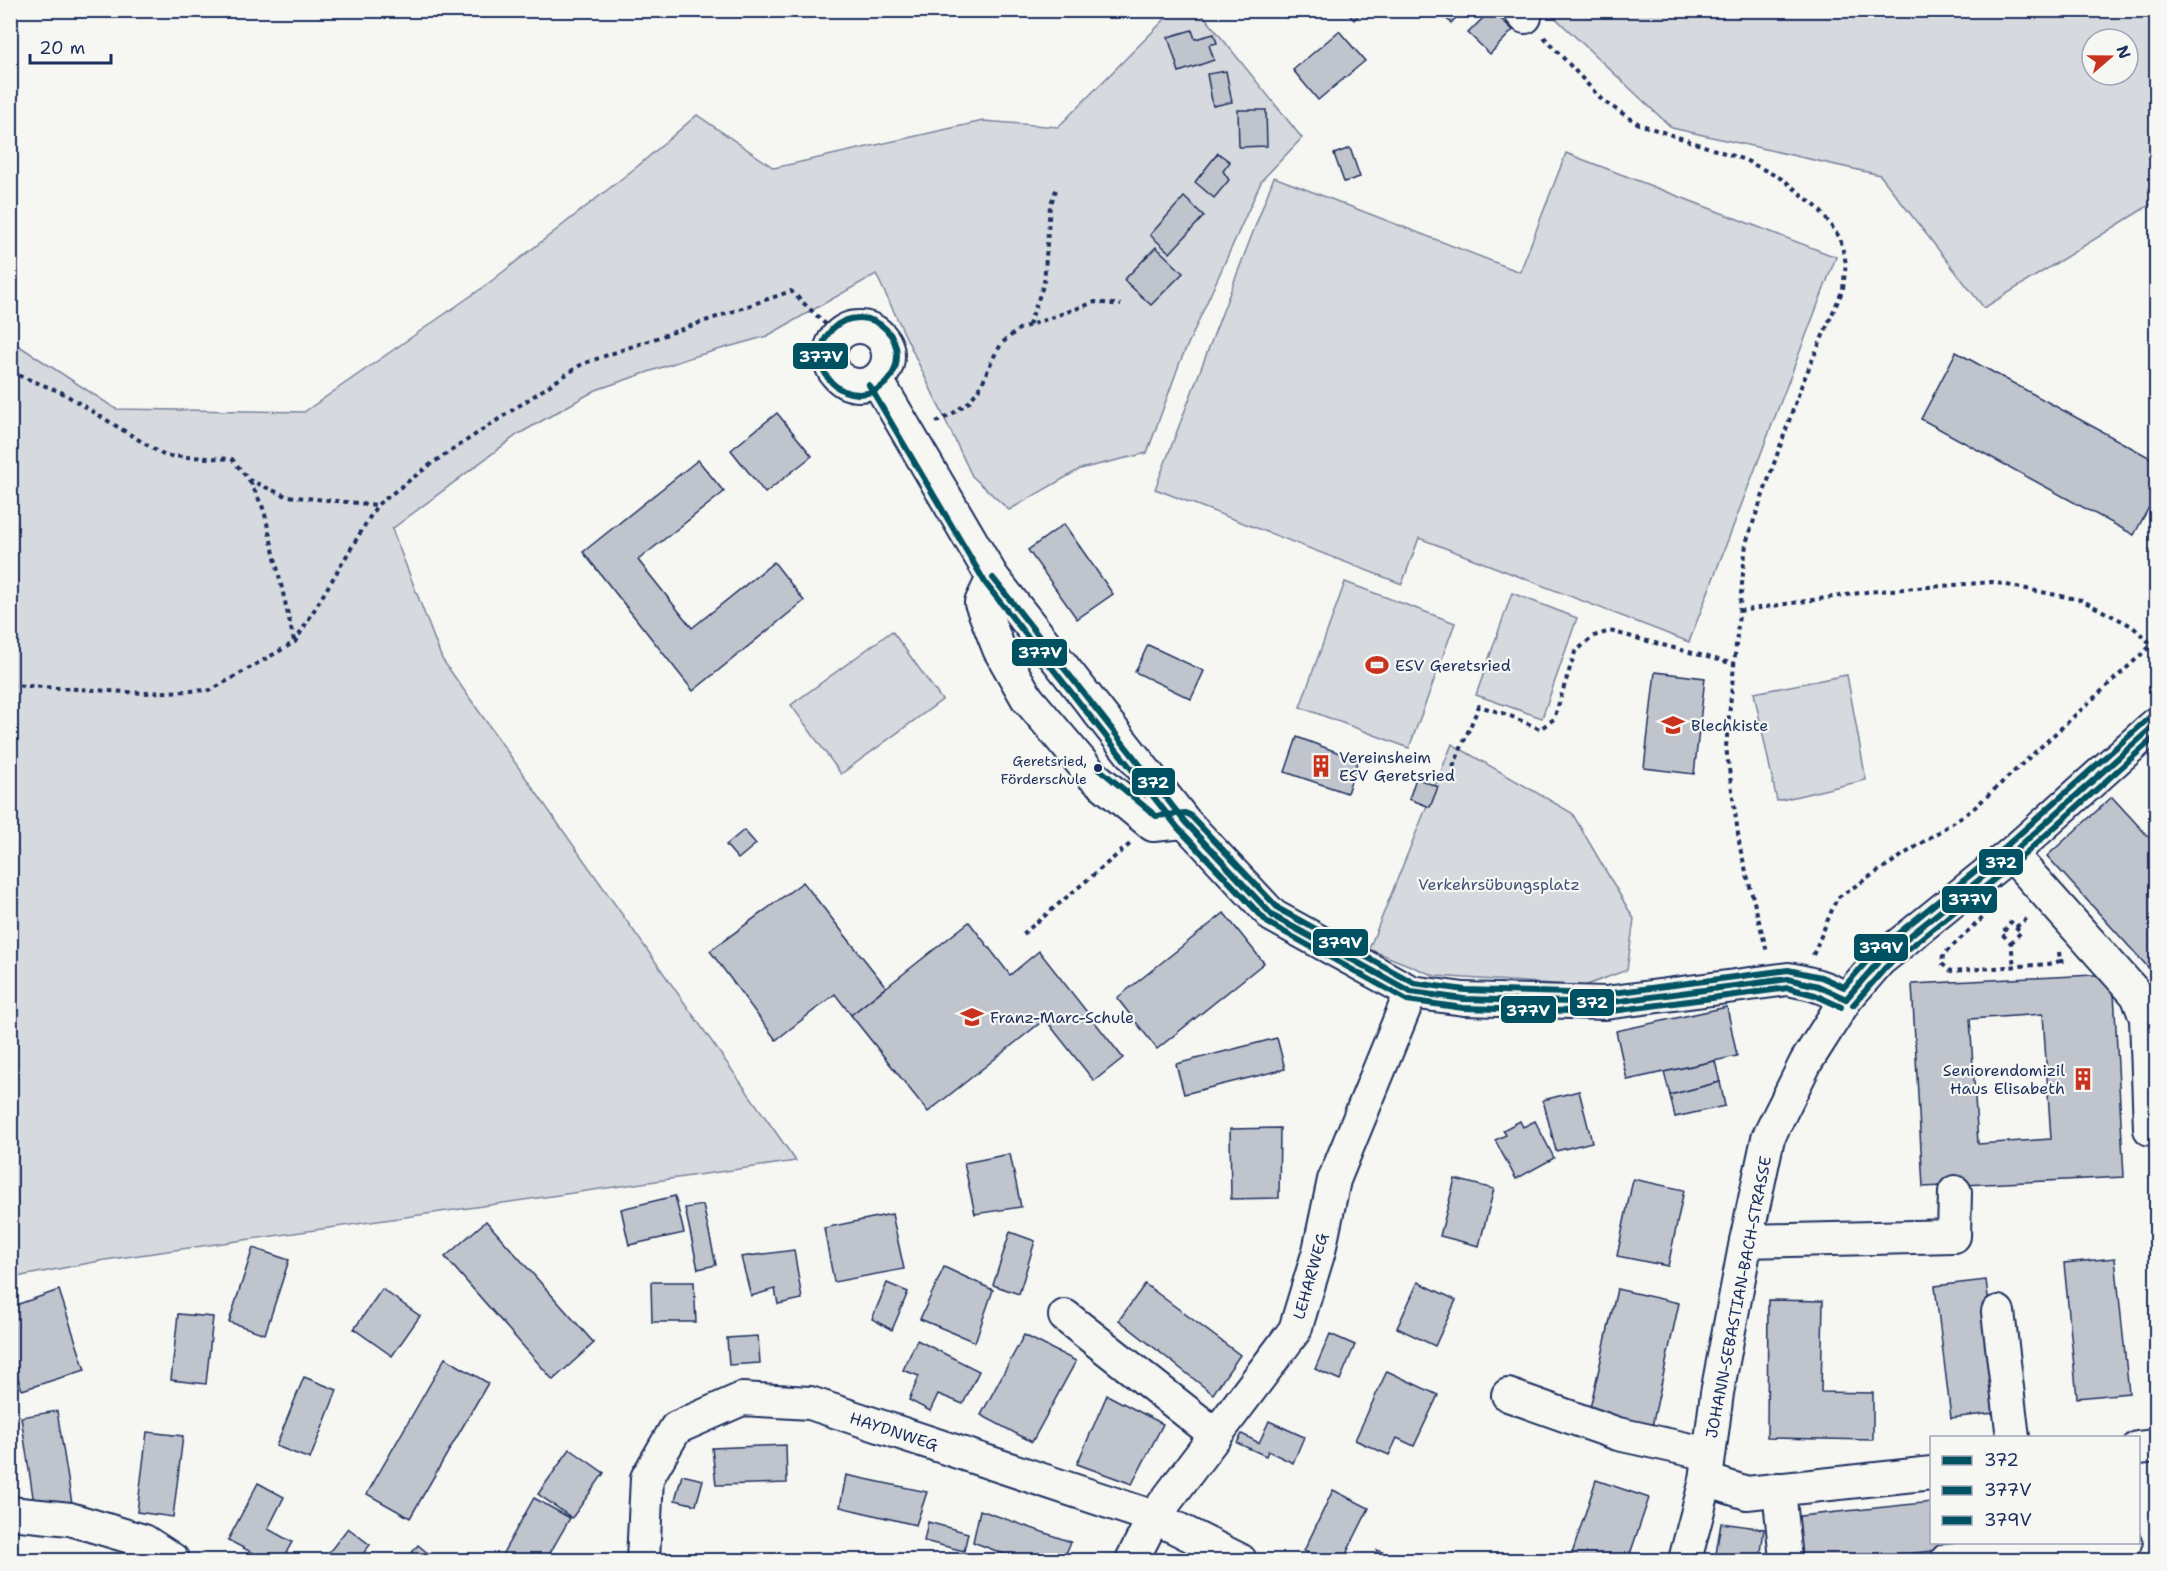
<svg xmlns="http://www.w3.org/2000/svg" width="2167" height="1571" font-family="'Shantell Sans',sans-serif">
	<style>
		.green { fill: #d6d9dd; stroke: #78849e; stroke-width: 1.5; fill-rule: evenodd }
		.building { fill: #c0c4cd; stroke: #1b2f5e; stroke-width: 1.5; fill-rule: evenodd }
		.lines { fill: none; stroke-linecap: round; stroke-linejoin: round }
		.minor-casing { stroke: #1b2f5e; stroke-width: 36 }
		.path { stroke: #1b2f5e; stroke-width: 4; stroke-dasharray: 4.5 4.5; stroke-linecap: butt }
		.minor { stroke: #f6f6f2; stroke-width: 32 }
		.bus-1-casing { stroke: #f6f6f2; stroke-width: 10 }
		.bus-2-casing { stroke: #f6f6f2; stroke-width: 10 }
		.bus-3-casing { stroke: #f6f6f2; stroke-width: 10 }
		.bus-1 { stroke: #005262; stroke-width: 6 }
		.bus-2 { stroke: #005262; stroke-width: 6 }
		.bus-3 { stroke: #005262; stroke-width: 6 }
		.bus-dot { fill: #1b2f5e; stroke: #f6f6f2; stroke-width: 2 }
		.labels { text-anchor: middle; stroke-width: 4.5; stroke-linejoin: round; paint-order: stroke }
		.bus-label { font-size: 14px; fill: #1b2f5e; stroke: #f6f6f2; text-anchor: end }
		.poi-label { font-size: 16px; fill: #1b2f5e; stroke: #f6f6f2; text-anchor: start }
		.park-label { font-size: 16px; fill: #405177; stroke: #f6f6f2 }
		.street-label { font-size: 16px; fill: #1b2f5e; stroke: #f6f6f2 }
		.line-badge { stroke: #f6f6f2; stroke-width: 2 }
		.badge-label { font-size: 16px; text-anchor: middle; font-weight: bold; fill: #fff }
	</style>
	<rect width="100%" height="100%" fill="#f6f6f2"/>
	<filter id="ink" filterUnits="userSpaceOnUse"><feTurbulence type="fractalNoise" baseFrequency=".0167" numOctaves="2"/><feDisplacementMap in="SourceGraphic" scale="12" xChannelSelector="R" yChannelSelector="G"/><feConvolveMatrix kernelMatrix="1 2 1 2 8 2 1 2 1" color-interpolation-filters="sRGB"/></filter>
	<g filter="url(#ink)">
		<g class="green">
			<path d="M1173 11H1200L1302 138 1262 180 1180 362 1147 453 1080 469 1009 510 972 476 876 274 767 336 689 358 596 390 517 435 392 529 442 659 796 1161 105 1260 11 1278 10 340 116 409 304 412 485 286 639 165 697 115 774 168 983 121 1058 127Z"/>
			<path d="M1548 11H2156V201L1984 308 1880 175 1672 128ZM2092 39H2128V75H2092Z"/>
			<path d="M1566 153 1836 257 1689 642 1419 538 1402 584 1155 489 1274 177 1520 272Z"/>
			<path d="M1345 582 1455 623 1409 748 1300 707Z"/>
			<path d="M1512 593 1577 618 1542 718 1476 695Z"/>
			<path d="M892 631 942 700 841 774 791 705Z"/>
			<path d="M1847 675 1866 780 1777 801 1754 693Z"/>
			<path d="M1452 744 1572 813 1634 919 1627 970 1584 986 1435 976 1369 949Z"/>
		</g>
		<g class="building">
			<path d="M1345 10H1363L1354 20Z"/>
			<path d="M1437 10H1463L1451 23Z"/>
			<path d="M1491 10 1513 30 1490 54 1468 33Z"/>
			<path d="M1192 30 1195 39 1214 34 1217 43 1209 45 1214 60 1179 72 1168 37Z"/>
			<path d="M1339 31 1365 61 1318 100 1293 70Z"/>
			<path d="M1226 71 1232 102 1213 106 1207 74Z"/>
			<path d="M1238 110H1266L1267 146 1239 147Z"/>
			<path d="M1350 148 1360 177 1344 182 1334 154Z"/>
			<path d="M1218 153 1230 162 1223 171 1229 180 1214 198 1195 182Z"/>
			<path d="M1184 197 1204 216 1170 253 1150 235Z"/>
			<path d="M1156 247 1183 273 1151 305 1124 280Z"/>
			<path d="M1956 352 2156 461V494L2134 535 1921 419Z"/>
			<path d="M777 413 812 456 765 493 731 450Z"/>
			<path d="M698 460 724 492 638 560 692 628 774 562 804 601 693 691 583 552Z"/>
			<path d="M1064 524 1113 594 1077 619 1028 550Z"/>
			<path d="M1148 645 1204 671 1191 699 1135 672Z"/>
			<path d="M1655 672 1705 678 1694 774 1644 768Z"/>
			<path d="M1297 737 1358 760 1347 793 1285 772Z"/>
			<path d="M1416 778 1438 787 1430 807 1409 799Z"/>
			<path d="M2112 797 2156 845V976L2047 856Z"/>
			<path d="M744 830 756 844 738 859 726 845Z"/>
			<path d="M803 882 886 987 851 1015 835 994 776 1040 710 951Z"/>
			<path d="M1224 913 1264 963 1157 1049 1117 998Z"/>
			<path d="M969 922 1010 975 1039 951 1123 1058 1094 1081 1045 1019 928 1112 851 1015Z"/>
			<path d="M2113 974 2124 1177 1923 1187 1912 984ZM2043 1014 2051 1139 1978 1144 1970 1019Z"/>
			<path d="M1727 1007 1737 1056 1627 1080 1616 1031Z"/>
			<path d="M1277 1038 1285 1069 1184 1094 1176 1064Z"/>
			<path d="M1715 1061 1720 1082 1670 1095 1664 1072Z"/>
			<path d="M1720 1082 1725 1106 1675 1117 1670 1095Z"/>
			<path d="M1579 1091 1592 1142 1556 1151 1543 1100Z"/>
			<path d="M1520 1121 1523 1127 1535 1121 1554 1158 1516 1179 1495 1140 1506 1135 1503 1130Z"/>
			<path d="M1280 1128 1279 1198 1231 1199 1230 1129Z"/>
			<path d="M1010 1154 1021 1207 975 1214 964 1163Z"/>
			<path d="M1455 1179 1494 1189 1479 1246 1440 1236Z"/>
			<path d="M1633 1179 1684 1190 1668 1266 1617 1256Z"/>
			<path d="M675 1196 684 1233 629 1245 621 1209Z"/>
			<path d="M703 1205 716 1265 698 1269 685 1208Z"/>
			<path d="M892 1214 904 1269 834 1282 824 1228Z"/>
			<path d="M486 1221 594 1343 553 1380 445 1257Z"/>
			<path d="M1010 1232 1035 1241 1019 1294 993 1285Z"/>
			<path d="M253 1248 289 1260 265 1334 229 1322Z"/>
			<path d="M794 1250 802 1299 778 1304 775 1289 751 1296 741 1257Z"/>
			<path d="M2115 1258 2129 1393 2077 1398 2064 1263Z"/>
			<path d="M944 1267 993 1290 975 1342 920 1319Z"/>
			<path d="M1986 1280 2002 1412 1951 1418 1935 1286Z"/>
			<path d="M651 1282H694L696 1322H652Z"/>
			<path d="M1418 1282 1456 1300 1435 1346 1397 1328Z"/>
			<path d="M887 1283 908 1292 892 1330 872 1319Z"/>
			<path d="M1145 1284 1240 1355 1213 1394 1119 1320Z"/>
			<path d="M382 1289 420 1316 392 1356 354 1329Z"/>
			<path d="M1617 1289 1679 1303 1651 1431 1588 1417Z"/>
			<path d="M59 1290 85 1370 22 1390 10 1354V1307Z"/>
			<path d="M1768 1300 1823 1301 1821 1392 1873 1393V1440L1767 1438Z"/>
			<path d="M178 1314 213 1317 206 1384 171 1380Z"/>
			<path d="M1330 1334 1355 1345 1340 1380 1315 1369Z"/>
			<path d="M1024 1335 1076 1361 1032 1442 981 1415Z"/>
			<path d="M758 1336 760 1363 729 1365 727 1338Z"/>
			<path d="M917 1340 979 1371 963 1404 938 1394 930 1411 909 1400 919 1376 903 1370Z"/>
			<path d="M445 1358 488 1383 410 1518 367 1494Z"/>
			<path d="M1387 1371 1438 1395 1414 1446 1397 1438 1389 1455 1355 1440Z"/>
			<path d="M304 1377 337 1390 310 1459 276 1446Z"/>
			<path d="M1107 1395 1163 1424 1132 1484 1077 1464Z"/>
			<path d="M57 1411 72 1504 35 1510 21 1417Z"/>
			<path d="M1269 1421 1304 1437 1293 1463 1268 1451 1266 1456 1237 1443 1242 1434 1259 1443Z"/>
			<path d="M147 1432 183 1436 173 1517 137 1512Z"/>
			<path d="M786 1445 787 1483 716 1485 712 1448Z"/>
			<path d="M570 1449 604 1473 572 1518 538 1494Z"/>
			<path d="M682 1475 703 1480 696 1505 675 1500Z"/>
			<path d="M846 1475 927 1492 916 1525 840 1507Z"/>
			<path d="M1596 1480 1649 1498 1628 1560H1570Z"/>
			<path d="M258 1483 284 1497 268 1529 292 1542 282 1560H266L228 1540Z"/>
			<path d="M1333 1490 1369 1508 1343 1560H1324L1304 1551Z"/>
			<path d="M534 1498 570 1518 546 1560H499Z"/>
			<path d="M1932 1502V1542H2013L1852 1560H1796L1791 1517Z"/>
			<path d="M980 1510 1071 1542 1063 1560H1020L973 1542Z"/>
			<path d="M928 1522 968 1533 964 1551 924 1541Z"/>
			<path d="M1721 1523 1764 1529 1760 1560H1715Z"/>
			<path d="M348 1528 370 1545 358 1560H323Z"/>
			<path d="M418 1545 436 1560H406Z"/>
			<path d="M1377 1550 1403 1560H1373Z"/>
		</g>
		<g class="lines">
			<g class="minor-casing">
				<g id="minor">
					<path d="M1519 10 1525 17"/>
					<circle cx="859" cy="356" r="29"/>
					<path d="M877 380 993 578 1185 822 1273 916 1411 992 1464 999 1605 1003 1788 979C1810 983 1827 987 1846 999"/>
					<path d="M993 578 981 603 999 649 1027 698 1092 775 1153 825 1185 822"/>
					<path d="M2011 854 2137 995 2146 1018 2150 1129"/>
					<path d="M1746 1241 1954 1236 1955 1192"/>
					<path d="M1998 1312 2013 1438"/>
					<path d="M1065 1316 1216 1435"/>
					<path d="M1508 1395 1618 1434 1709 1454"/>
					<path d="M2138 1448 2156 1446"/>
					<path d="M1706 1480 1747 1493 1932 1473"/>
					<path d="M1779 1489 1786 1560"/>
					<path d="M10 1513 70 1519 144 1541 173 1560"/>
					<path d="M643 1560 647 1478 676 1428 742 1399 810 1403 1154 1517 1240 1560"/>
					<path d="M1132 1560 1154 1517 1295 1330 1319 1251 1334 1180 1411 992"/>
					<path d="M1685 1560 1706 1480 1717 1393 1746 1241 1768 1138 1806 1062 1846 999 1880 960 2011 854 2156 724"/>
					<path d="M1947 1560 2125 1543"/>
				</g>
			</g>
			<g class="path">
				<path d="M1544 37 1603 101 1639 124 1745 160 1784 180 1819 209 1840 238 1846 263 1843 289 1802 384 1746 543 1726 747 1740 848 1767 952"/>
				<path d="M1029 325 1044 283 1050 206 1056 190"/>
				<path d="M10 372 61 392 165 456 232 459 249 480 286 496 377 505"/>
				<path d="M936 422 949 416 969 402 981 386 993 358 1002 343 1019 329 1095 302 1121 305"/>
				<path d="M250 481 264 510 294 641"/>
				<path d="M1739 611 1866 592 1992 582 2081 600 2132 626 2152 645"/>
				<path d="M10 685 144 693 211 690 295 642 377 505 431 464 582 364 791 291 837 335"/>
				<path d="M1453 767 1479 706 1508 715 1540 729 1554 719 1575 652 1594 636 1610 631 1734 664"/>
				<path d="M1989 912 1943 955 1942 964 1951 971 2049 964 2060 961"/>
				<path d="M2016 927 2029 917"/>
				<path d="M1023 934 1130 844"/>
				<path d="M2011 943 2021 932 2011 922 2002 934 2011 943 2014 966"/>
				<path d="M2059 952 2060 961H2068"/>
				<path d="M1813 955 1837 898 1972 810 2156 641"/>
			</g>
			<use href="#minor" class="minor"/>
			<g class="bus-1-casing">
				<g id="bus-1">
					<path d="M993 578 1185 822 1273 916 1411 992 1464 999 1605 1003 1788 979 1818 986 1846 999"/>
					<path d="M1846 999 1880 960 2011 854 2156 724"/>
				</g>
			</g>
			<g class="bus-2-casing">
				<g id="bus-2">
					<circle cx="859" cy="356" r="38"/>
					<path d="M869 385 986 584 1178 828 1268 923 1407 1000 1463 1008 1605 1012 1788 988 1815 995 1841 1007"/>
					<path d="M1853 1005 1886 967 2017 861 2156 736"/>
				</g>
			</g>
			<g class="bus-3-casing">
				<path id="bus-3" d="M1098 768 1156 816 1185 813 1190 815 1279 909 1414 983 1465 990 1605 994 1788 970 1821 977 1844 987 1874 953 2005 847 2150 717"/>
			</g>
			<use href="#bus-1" class="bus-1"/>
			<use href="#bus-2" class="bus-2"/>
			<use href="#bus-3" class="bus-3"/>
		</g>
	</g>
	<defs>
		<g id="stadium-bare" transform="scale(1.8)"><path d="M0-5a6.5 5 0 1 0 0 10a6.5 5 0 1 0 0-10ZM-3.5-1.8h7v3.6h-7Z" fill="#c8321e" stroke="#f6f6f2" stroke-width="2.5" paint-order="stroke"/></g>
		<g id="school-bare" transform="scale(1.8)"><path d="M0-5L7-2L0 1L-7-2ZM-4 1L0 2.5L4 1V4Q0 6-4 4Z" fill="#c8321e" stroke="#f6f6f2" stroke-width="2.5" paint-order="stroke"/></g>
		<g id="building-bare" transform="scale(1.8)"><path d="M-4-6H4V6H1V3H-1V6H-4ZM-2.5-4.3h1.7v1.8h-1.7ZM.8-4.3h1.7v1.8H.8ZM-2.5-1h1.7V.8h-1.7ZM.8-1h1.7V.8H.8Z" fill="#c8321e" stroke="#f6f6f2" stroke-width="2.5" paint-order="stroke"/></g>
	</defs>
	<g fill-rule="evenodd">
		<use href="#stadium-bare" x="1377" y="665"/>
		<use href="#school-bare" x="1673" y="725"/>
		<use href="#building-bare" x="1321" y="766"/>
		<use href="#school-bare" x="972" y="1017"/>
		<use href="#building-bare" x="2083" y="1079"/>
	</g>
	<circle class="bus-dot" cx="1098" cy="768" r="5"/>
	<g class="labels">
		<g class="bus-label">
			<text x="1087" y="766">Geretsried,<tspan x="1087" dy="18">Förderschule</tspan></text>
		</g>
		<g class="poi-label">
			<text x="1395" y="671">ESV Geretsried</text>
			<text x="1691" y="731">Blechkiste</text>
			<text x="1339" y="763">Vereinsheim<tspan x="1339" dy="18">ESV Geretsried</tspan></text>
			<text x="990" y="1023">Franz-Marc-Schule</text>
			<text x="2065" y="1076" text-anchor="end">Seniorendomizil<tspan x="2065" dy="18">Haus Elisabeth</tspan></text>
		</g>
		<g class="park-label">
			<text x="1499" y="890">Verkehrsübungsplatz</text>
		</g>
		<g class="street-label">
			<text transform="translate(1310 1276) rotate(-74)" y="6">LEHARWEG</text>
			<text transform="translate(1738 1297) rotate(-79)" y="6">JOHANN-SEBASTIAN-BACH-STRASSE</text>
			<text transform="translate(894 1431) rotate(18)" y="6">HAYDNWEG</text>
		</g>
	</g>
	<g class="line-badge">
		<rect x="792" y="342" width="57" height="28" rx="6" fill="#005262"/>
		<rect x="1011" y="638" width="57" height="29" rx="6" fill="#005262"/>
		<rect x="1131" y="767" width="45" height="29" rx="6" fill="#005262"/>
		<rect x="1978" y="848" width="46" height="28" rx="6" fill="#005262"/>
		<rect x="1941" y="885" width="57" height="29" rx="6" fill="#005262"/>
		<rect x="1312" y="928" width="57" height="29" rx="6" fill="#005262"/>
		<rect x="1853" y="933" width="56" height="29" rx="6" fill="#005262"/>
		<rect x="1569" y="988" width="46" height="29" rx="6" fill="#005262"/>
		<rect x="1500" y="995" width="57" height="29" rx="6" fill="#005262"/>
	</g>
	<g class="badge-label">
		<text x="821" y="362">377V</text>
		<text x="1040" y="658">377V</text>
		<text x="1153" y="788">372</text>
		<text x="2001" y="868">372</text>
		<text x="1970" y="905">377V</text>
		<text x="1340" y="948">379V</text>
		<text x="1881" y="953">379V</text>
		<text x="1592" y="1008">372</text>
		<text x="1528" y="1016">377V</text>
	</g>
	<rect width="2167" height="1571" fill="none" stroke="#f6f6f2" stroke-width="36"/>
	<rect x="18" y="18" width="2131" height="1535" fill="none" stroke="#1b2f5e" stroke-width="2" filter="url(#ink)"/>
	<rect x="1930" y="1436" width="210" height="108" fill="#f6f6f2" stroke="#9ea6b7" stroke-width="1.5"/>
	<rect x="1942" y="1456" width="30" height="9" fill="#005262" stroke="#9ea6b7" stroke-width="1.5"/>
	<text x="1984" y="1466" font-size="18" fill="#1b2f5e">372</text>
	<rect x="1942" y="1486" width="30" height="9" fill="#005262" stroke="#9ea6b7" stroke-width="1.5"/>
	<text x="1984" y="1496" font-size="18" fill="#1b2f5e">377V</text>
	<rect x="1942" y="1516" width="30" height="9" fill="#005262" stroke="#9ea6b7" stroke-width="1.5"/>
	<text x="1984" y="1526" font-size="18" fill="#1b2f5e">379V</text>
	<g transform="translate(2110 57) rotate(70)"><circle r="28" fill="#f6f6f2" stroke="#9ea6b7" stroke-width="1.5"/>
	<path d="M0-4.5L10 22L0 15L-10 22Z" fill="#c8321e"/>
	<text y="-9" font-size="16" font-weight="bold" text-anchor="middle" fill="#1b2f5e">N</text>
	</g>
	<path d="M30 54v9h81v-9" fill="none" stroke="#1b2f5e" stroke-width="3"/>
	<text x="39" y="54" font-size="18" fill="#1b2f5e" stroke="#f6f6f2" stroke-width="4.5" paint-order="stroke">20 m</text>
</svg>
